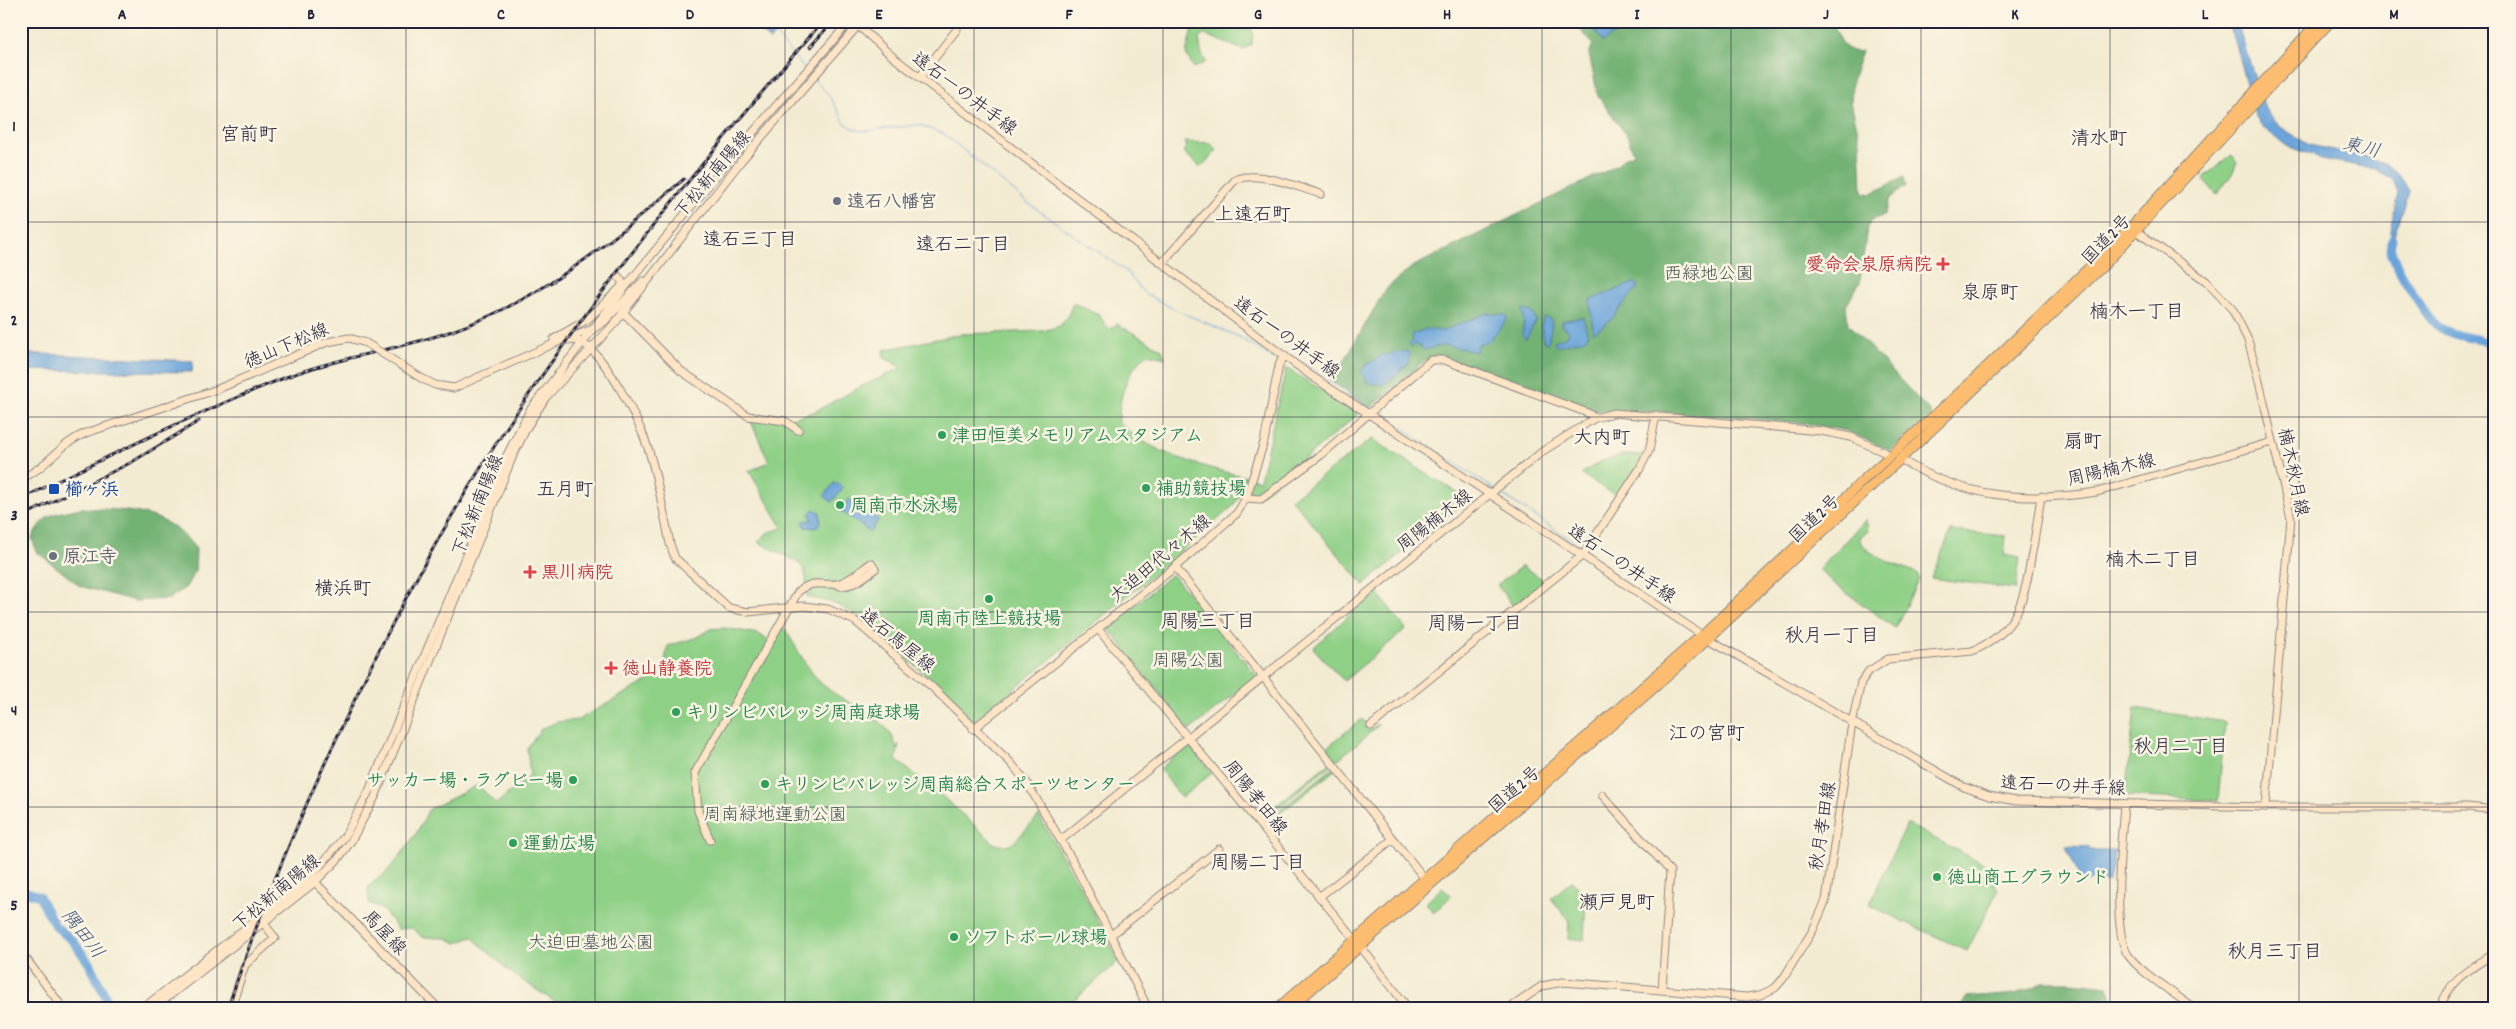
<svg xmlns="http://www.w3.org/2000/svg" width="2516" height="1029" font-family="Dekko,'Klee One',sans-serif">
	<style>
		.green { fill: #8fd087; stroke: #587961 }
		.forest { fill: #73b274; stroke: #4a6a58 }
		.water { fill: #6aa4da; stroke: #46638a }
		.lines { fill: none; stroke-linecap: round; stroke-linejoin: round }
		.stream { stroke: #6aa4da; stroke-width: 1 }
		.river { stroke: #6aa4da; stroke-width: 9 }
		.secondary-casing { stroke: #8a8686; stroke-width: 9 }
		.highway-casing { stroke: #8a8686; stroke-width: 11 }
		.secondary { stroke: #fee5c5; stroke-width: 7 }
		.highway { stroke: #fcbd6f; stroke-width: 9 }
		.rail-casing { stroke: #22223b; stroke-width: 3 }
		.rail { stroke: #fcf5e5; stroke-width: 1; stroke-dasharray: 4; stroke-linecap: butt }
		.secondary-bridge-casing { stroke: #8a8686; stroke-width: 9; stroke-linecap: butt }
		.secondary-bridge { stroke: #fee5c5; stroke-width: 7 }
		.grid { fill: none; stroke: #22223b; stroke-width: 1; stroke-opacity: 0.55 }
		.worship-dot { fill: #6b7280; stroke: #fcf5e5; stroke-width: 2 }
		.health-dot { fill: #e0444e; stroke: #fcf5e5; stroke-width: 2 }
		.leisure-dot { fill: #2e9e5b; stroke: #fcf5e5; stroke-width: 2 }
		.transit-dot { fill: #1a4fb4; stroke: #fcf5e5; stroke-width: 2 }
		.labels { text-anchor: middle; stroke-width: 5; stroke-linejoin: round; paint-order: stroke }
		.street-label { font-size: 18px; fill: #22223b; stroke: #fcf5e5 }
		.worship-label { font-size: 18px; font-weight: bold; fill: #5b616d; stroke: #fcf5e5; text-anchor: start }
		.health-label { font-size: 18px; font-weight: bold; fill: #be3a42; stroke: #fcf5e5; text-anchor: start }
		.park-label { font-size: 18px; fill: #435652; stroke: #fcf5e5 }
		.leisure-label { font-size: 18px; font-weight: bold; fill: #27864d; stroke: #fcf5e5; text-anchor: start }
		.transit-label { font-size: 18px; font-weight: bold; fill: #164399; stroke: #fcf5e5; text-anchor: start }
		.neighbourhood-label { font-size: 19px; fill: #22223b; stroke: #fcf5e5 }
		.water-label { font-size: 19px; font-style: italic; fill: #3f567b; stroke: #fcf5e5 }
		.neatline { fill: none; stroke: #22223b; stroke-width: 2 }
		.grid-label { font-size: 16px; text-anchor: middle; font-weight: bold; fill: #22223b }
	</style>
	<rect width="100%" height="100%" fill="#fcf5e5"/>
	<filter id="ink" filterUnits="userSpaceOnUse"><feTurbulence type="fractalNoise" baseFrequency=".02" numOctaves="2"/><feDisplacementMap in="SourceGraphic" scale="10" xChannelSelector="R" yChannelSelector="G"/><feConvolveMatrix kernelMatrix="1 2 1 2 8 2 1 2 1" color-interpolation-filters="sRGB"/></filter>
	<filter id="wash" filterUnits="userSpaceOnUse"><feTurbulence type="fractalNoise" baseFrequency=".0096" numOctaves="4" result="noise"/><feDisplacementMap in="SourceGraphic" scale="20" xChannelSelector="R" yChannelSelector="G"/><feGaussianBlur stdDeviation="1.12" result="paint"/><feColorMatrix in="noise" values="0 0 0 0 0 0 0 0 0 0 0 0 0 0 0 0 0 1.4 0 .05"/><feComposite in="paint" operator="in"/></filter>
	<g filter="url(#wash)">
		<rect width="100%" height="100%" fill="#f3ebd1"/>
		<g class="green">
			<path d="M1194 21H1241L1253 31 1252 44 1243 50 1204 34 1199 38 1201 52 1206 62 1194 68 1186 54Z"/>
			<path d="M1185 142 1210 143 1217 150 1201 167 1183 152 1187 146Z"/>
			<path d="M2232 155 2237 162 2232 174 2217 195 2204 180 2206 175Z"/>
			<path d="M1073 303 1099 315 1109 330 1117 324 1162 349 1165 358 1148 354C1127 368 1118 399 1119 423 1156 458 1212 469 1260 480L1286 368 1360 413 1262 494 1242 490 1233 506 1165 565 974 722 930 678 858 616 831 602 807 597C806 588 807 578 804 570 802 561 768 548 758 542L767 533 783 528 749 471 769 462 749 417 788 419 814 412 862 386 902 368 883 357 884 350 961 334 1043 331 1060 326 1067 318Z"/>
			<path d="M1372 439 1467 499 1364 585 1291 499Z"/>
			<path d="M1622 455H1646L1617 496 1581 474 1600 462Z"/>
			<path d="M1866 519 1868 531 1859 539C1871 559 1896 564 1917 573L1919 579 1895 628 1833 583 1819 569Z"/>
			<path d="M1951 531 2006 536 2004 555 2020 558 2016 589 1931 578Z"/>
			<path d="M1522 566 1545 581 1513 606 1497 585Z"/>
			<path d="M1172 574 1257 676 1189 731 1108 628Z"/>
			<path d="M1376 591 1406 629 1344 681 1313 648Z"/>
			<path d="M780 622C793 640 803 663 818 680 838 703 893 716 896 748L899 744 896 760 941 795 995 844 1006 846 1012 844 1039 816 1082 890 1119 961 1065 1008H564L510 972 472 937 456 943 447 938 422 937 412 928 398 929 382 909 369 903 368 888C373 880 382 877 388 870 403 853 420 831 428 810L478 785 496 804 530 775 527 748 541 729 557 722 578 720 662 673 668 646 698 637 711 629 725 628 758 634 770 641Z"/>
			<path d="M2135 708 2225 722 2218 801 2125 796Z"/>
			<path d="M1362 719 1371 729 1377 724 1378 726 1336 761 1326 748Z"/>
			<path d="M1190 746 1212 773 1181 798 1160 769 1185 747Z"/>
			<path d="M1329 763 1331 765 1261 821 1259 819Z"/>
			<path d="M1333 768 1335 770 1264 826 1262 824Z"/>
			<path d="M1907 824 1984 864 1998 890 1967 951 1869 905Z"/>
			<path d="M1572 881 1586 895 1584 940 1568 938 1569 921 1551 898Z"/>
			<path d="M1442 887 1451 896 1434 913 1426 903Z"/>
		</g>
		<g class="forest">
			<path d="M1573 21H1831C1839 33 1842 56 1862 51L1852 81 1851 102 1860 141 1862 192 1870 194 1904 177 1906 186 1890 198 1884 215 1870 221 1867 227 1860 282 1846 306 1848 324 1933 415 1890 451 1847 431 1803 423 1663 412 1590 411 1508 379 1441 356 1423 362 1370 409 1332 382 1381 297 1389 286 1412 267 1616 166 1625 157 1634 154 1628 137 1598 96 1589 54 1593 44Z"/>
			<path d="M81 508C129 511 165 508 196 549L195 571 186 587 169 599 135 601 80 586 37 552 32 538C44 512 55 514 81 508Z"/>
			<path d="M2043 982H2071L2108 986 2115 1008H1960L1967 997C2001 993 2011 1001 2043 982Z"/>
		</g>
		<g class="water">
			<path d="M747 21H779L784 25 770 40Z"/>
			<path d="M1601 21H1622L1625 26 1603 42 1593 27Z"/>
			<path d="M2226 21 2237 23 2264 106 2272 118 2282 128 2309 145 2368 157 2386 164 2402 179 2409 191C2404 211 2395 229 2390 249V230L2398 193 2393 180 2375 169 2322 159 2287 146 2262 127 2254 113 2230 26Z"/>
			<path d="M1634 283 1637 284V288L1609 322 1593 333 1590 300Z"/>
			<path d="M1522 310 1532 312 1536 320 1526 339 1522 335 1524 322Z"/>
			<path d="M1487 313 1506 315 1507 320 1488 342 1477 345 1476 352 1445 345 1425 350 1415 344 1412 347 1409 344 1413 341 1412 334 1426 329 1443 331Z"/>
			<path d="M1544 317 1550 319 1552 324 1548 343 1544 342 1541 326Z"/>
			<path d="M1583 317 1588 335 1585 339 1556 346 1554 341 1566 337 1569 333 1567 329 1561 326 1562 321Z"/>
			<path d="M1407 351 1410 353 1408 364 1384 385 1369 383 1361 372 1365 366 1382 355Z"/>
			<path d="M21 354H43L193 361 192 372 21 370Z"/>
			<path d="M835 482 843 488 832 502 824 496Z"/>
			<path d="M849 499 879 520 870 532 841 511Z"/>
			<path d="M813 509 820 512 821 522 816 528 805 527 803 521 812 520 810 514Z"/>
			<path d="M2066 846 2089 847V850H2115L2109 882 2081 881Z"/>
		</g>
		<g class="lines">
			<g class="stream">
				<path d="M774 33 804 68"/>
				<path d="M815 80 830 97 845 123 854 129 863 131 919 125 944 134 1028 203 1126 271 1144 293 1176 310 1239 337 1274 359 1279 358"/>
				<path d="M1288 355H1290L1371 407"/>
				<path d="M1376 411 1494 489"/>
				<path d="M1497 491 1583 548"/>
			</g>
			<g class="river">
				<path d="M2392 239C2391 242 2390 247 2391 250 2394 265 2427 319 2440 328 2457 338 2477 337 2495 345"/>
				<path d="M21 890 39 896 55 926 73 941 89 963 111 1008"/>
			</g>
		</g>
	</g>
	<g filter="url(#ink)">
		<g class="lines">
			<g class="secondary-casing">
				<g id="secondary">
					<path d="M853 21 893 57 1257 336 1310 375 1702 635 1964 787 1989 796 2016 801 2266 807H2468L2495 810"/>
					<path d="M920 77 957 29"/>
					<path d="M2132 228 2206 281 2232 309 2239 322 2248 340 2257 373 2291 518 2266 807"/>
					<path d="M1162 263 1236 179C1263 171 1296 187 1321 194"/>
					<path d="M618 276 623 283 620 288"/>
					<path d="M623 312 681 371 748 416 785 421 798 430"/>
					<path d="M569 338 593 329 604 322 643 281"/>
					<path d="M554 339 588 319 618 290"/>
					<path d="M421 378 435 385 454 388 562 340C569 340 574 339 581 342 607 356 640 423 649 451 658 481 664 513 670 544L675 558 729 608 748 612 804 606 828 609 855 621 932 687 1011 763 1027 783 1071 858 1148 1008"/>
					<path d="M1900 459C1963 498 2024 503 2097 492L2272 442"/>
					<path d="M21 479C49 466 59 444 86 433L218 389 327 342 349 338 366 343"/>
					<path d="M1246 498 1261 499 1321 455 1431 360H1444L1588 413 1595 418"/>
					<path d="M1175 567 1425 879"/>
					<path d="M1098 629 1361 947 1408 1008"/>
					<path d="M1371 726 1583 555 1639 470 1649 451 1656 415"/>
					<path d="M973 729 1175 567 1237 513 1246 498 1264 442 1279 365 1284 355"/>
					<path d="M1602 795 1670 871 1662 989"/>
					<path d="M2124 804C2122 836 2111 930 2128 955 2142 974 2173 992 2193 1008"/>
					<path d="M710 840 698 811 695 773 798 592C815 577 823 588 840 583 853 579 861 570 871 563L875 569C864 577 855 586 840 586L838 584"/>
					<path d="M1061 840 1543 451 1595 418 1614 413 1821 431 1851 437 1890 455"/>
					<path d="M312 879 438 1008"/>
					<path d="M1319 897 1393 839"/>
					<path d="M1110 936 1219 849"/>
					<path d="M21 952 63 1008"/>
					<path d="M143 1008 311 877 345 836 369 791 507 455 530 410 627 285 735 153 850 21"/>
					<path d="M154 1008 315 882 338 859 351 841 376 795 512 458 527 427 546 397 615 323 741 161 862 21"/>
					<path d="M231 1008 245 965 275 938 262 921"/>
					<path d="M1510 1008 1542 986 1563 982 1747 997 1760 995 1775 988 1783 979 1813 930 1826 900 1852 723 1861 682 1869 671 1888 659 1972 651C2017 633 2024 601 2031 558 2035 538 2038 517 2041 496"/>
					<path d="M2440 1008C2451 977 2469 970 2495 953"/>
				</g>
			</g>
			<g class="highway-casing">
				<g id="highway">
					<path d="M1278 1008 1702 635 1822 522 1861 482 1970 383 2131 227 2319 21"/>
					<path d="M1290 1008 1681 664 1938 424 2104 265 2331 21"/>
				</g>
			</g>
			<use href="#secondary" class="secondary"/>
			<use href="#highway" class="highway"/>
			<g class="rail-casing">
				<g id="rail">
					<path d="M810 47 833 21"/>
					<path d="M21 499C110 456 197 412 289 376 342 356 399 350 452 331 546 298 610 242 684 179"/>
					<path d="M21 517 132 462 199 421"/>
					<path d="M228 1008C257 919 293 832 332 748 384 635 442 524 511 421 605 280 712 149 823 21"/>
				</g>
			</g>
			<use href="#rail" class="rail"/>
			<g class="secondary-bridge-casing">
				<path id="secondary-bridge" d="M366 343 421 378"/>
			</g>
			<use href="#secondary-bridge" class="secondary-bridge"/>
		</g>
	</g>
	<path class="grid" d="M217 21V1008M406 21V1008M595 21V1008M785 21V1008M974 21V1008M1163 21V1008M1353 21V1008M1542 21V1008M1731 21V1008M1921 21V1008M2110 21V1008M2299 21V1008M21 222H2495M21 417H2495M21 612H2495M21 807H2495"/>
	<g class="worship-dot">
		<circle cx="837" cy="201" r="5"/>
		<circle cx="53" cy="556" r="5"/>
	</g>
	<g class="health-dot">
		<path d="M1940.5 256.5h5v5h5v5h-5v5h-5v-5h-5v-5h5z"/>
		<path d="M527.5 564.5h5v5h5v5h-5v5h-5v-5h-5v-5h5z"/>
		<path d="M608.5 660.5h5v5h5v5h-5v5h-5v-5h-5v-5h5z"/>
	</g>
	<g class="leisure-dot">
		<circle cx="942" cy="435" r="5"/>
		<circle cx="1146" cy="488" r="5"/>
		<circle cx="840" cy="505" r="5"/>
		<circle cx="989" cy="599" r="5"/>
		<circle cx="676" cy="712" r="5"/>
		<circle cx="573" cy="780" r="5"/>
		<circle cx="765" cy="784" r="5"/>
		<circle cx="513" cy="843" r="5"/>
		<circle cx="1937" cy="877" r="5"/>
		<circle cx="954" cy="937" r="5"/>
	</g>
	<rect class="transit-dot" x="48" y="483" width="12" height="12" rx="2.5"/>
	<g class="labels">
		<g class="street-label">
			<text transform="translate(965 93) rotate(37)" y="6">遠石一の井手線</text>
			<text transform="translate(712 174) rotate(-50)" y="6">下松新南陽線</text>
			<text transform="translate(2106 239) rotate(-46)" y="6">国道2号</text>
			<text transform="translate(1287 337) rotate(36)" y="6">遠石一の井手線</text>
			<text transform="translate(286 345) rotate(-23)" y="6">徳山下松線</text>
			<text transform="translate(2111 469) rotate(-13)" y="6">周陽楠木線</text>
			<text transform="translate(2294 472) rotate(78)" y="6">楠木秋月線</text>
			<text transform="translate(477 505) rotate(-68)" y="6">下松新南陽線</text>
			<text transform="translate(1814 518) rotate(-43)" y="6">国道2号</text>
			<text transform="translate(1434 520) rotate(-38)" y="6">周陽楠木線</text>
			<text transform="translate(1160 558) rotate(-40)" y="6">大迫田代々木線</text>
			<text transform="translate(1622 563) rotate(34)" y="6">遠石一の井手線</text>
			<text transform="translate(898 640) rotate(39)" y="6">遠石馬屋線</text>
			<text transform="translate(2063 785) rotate(3)" y="6">遠石一の井手線</text>
			<text transform="translate(1514 789) rotate(-41)" y="6">国道2号</text>
			<text transform="translate(1256 797) rotate(51)" y="6">周陽孝田線</text>
			<text transform="translate(1822 826) rotate(-81)" y="6">秋月孝田線</text>
			<text transform="translate(276 892) rotate(-40)" y="6">下松新南陽線</text>
			<text transform="translate(385 932) rotate(46)" y="6">馬屋線</text>
		</g>
		<g class="worship-label">
			<text x="847" y="207">遠石八幡宮</text>
			<text x="63" y="562">原江寺</text>
		</g>
		<g class="health-label">
			<text x="1932" y="270" text-anchor="end">愛命会泉原病院</text>
			<text x="541" y="578">黒川病院</text>
			<text x="622" y="674">徳山静養院</text>
		</g>
		<g class="park-label">
			<text x="1709" y="279">西緑地公園</text>
			<text x="1188" y="666">周陽公園</text>
			<text x="775" y="820">周南緑地運動公園</text>
			<text x="591" y="948">大迫田墓地公園</text>
		</g>
		<g class="leisure-label">
			<text x="952" y="441">津田恒美メモリアムスタジアム</text>
			<text x="1156" y="494">補助競技場</text>
			<text x="850" y="511">周南市水泳場</text>
			<text x="989" y="624" text-anchor="middle">周南市陸上競技場</text>
			<text x="686" y="718">キリンビバレッジ周南庭球場</text>
			<text x="563" y="786" text-anchor="end">サッカー場・ラグビー場</text>
			<text x="775" y="790">キリンビバレッジ周南総合スポーツセンター</text>
			<text x="523" y="849">運動広場</text>
			<text x="1947" y="883">徳山商工グラウンド</text>
			<text x="964" y="943">ソフトボール球場</text>
		</g>
		<g class="transit-label">
			<text x="65" y="495">櫛ヶ浜</text>
		</g>
		<g class="neighbourhood-label">
			<text x="249" y="140">宮前町</text>
			<text x="2099" y="144">清水町</text>
			<text x="1253" y="220">上遠石町</text>
			<text x="750" y="245">遠石三丁目</text>
			<text x="963" y="250">遠石二丁目</text>
			<text x="1990" y="298">泉原町</text>
			<text x="2137" y="317">楠木一丁目</text>
			<text x="1602" y="443">大内町</text>
			<text x="2083" y="447">扇町</text>
			<text x="565" y="495">五月町</text>
			<text x="2153" y="565">楠木二丁目</text>
			<text x="343" y="594">横浜町</text>
			<text x="1208" y="627">周陽三丁目</text>
			<text x="1475" y="629">周陽一丁目</text>
			<text x="1832" y="641">秋月一丁目</text>
			<text x="1707" y="739">江の宮町</text>
			<text x="2181" y="752">秋月二丁目</text>
			<text x="1258" y="868">周陽二丁目</text>
			<text x="1617" y="908">瀬戸見町</text>
			<text x="2275" y="957">秋月三丁目</text>
		</g>
		<g class="water-label">
			<text transform="translate(2362 146) rotate(14)" y="7">東川</text>
			<text transform="translate(84 933) rotate(52)" y="7">隅田川</text>
		</g>
	</g>
	<rect width="2516" height="1029" fill="none" stroke="#fcf5e5" stroke-width="55"/>
	<rect x="28" y="28" width="2460" height="974" class="neatline"/>
	<g class="grid-label">
		<text x="122" y="19">A</text>
		<text x="311" y="19">B</text>
		<text x="501" y="19">C</text>
		<text x="690" y="19">D</text>
		<text x="879" y="19">E</text>
		<text x="1069" y="19">F</text>
		<text x="1258" y="19">G</text>
		<text x="1447" y="19">H</text>
		<text x="1637" y="19">I</text>
		<text x="1826" y="19">J</text>
		<text x="2015" y="19">K</text>
		<text x="2205" y="19">L</text>
		<text x="2394" y="19">M</text>
		<text x="14" y="131">1</text>
		<text x="14" y="325">2</text>
		<text x="14" y="520">3</text>
		<text x="14" y="715">4</text>
		<text x="14" y="910">5</text>
	</g>
</svg>
